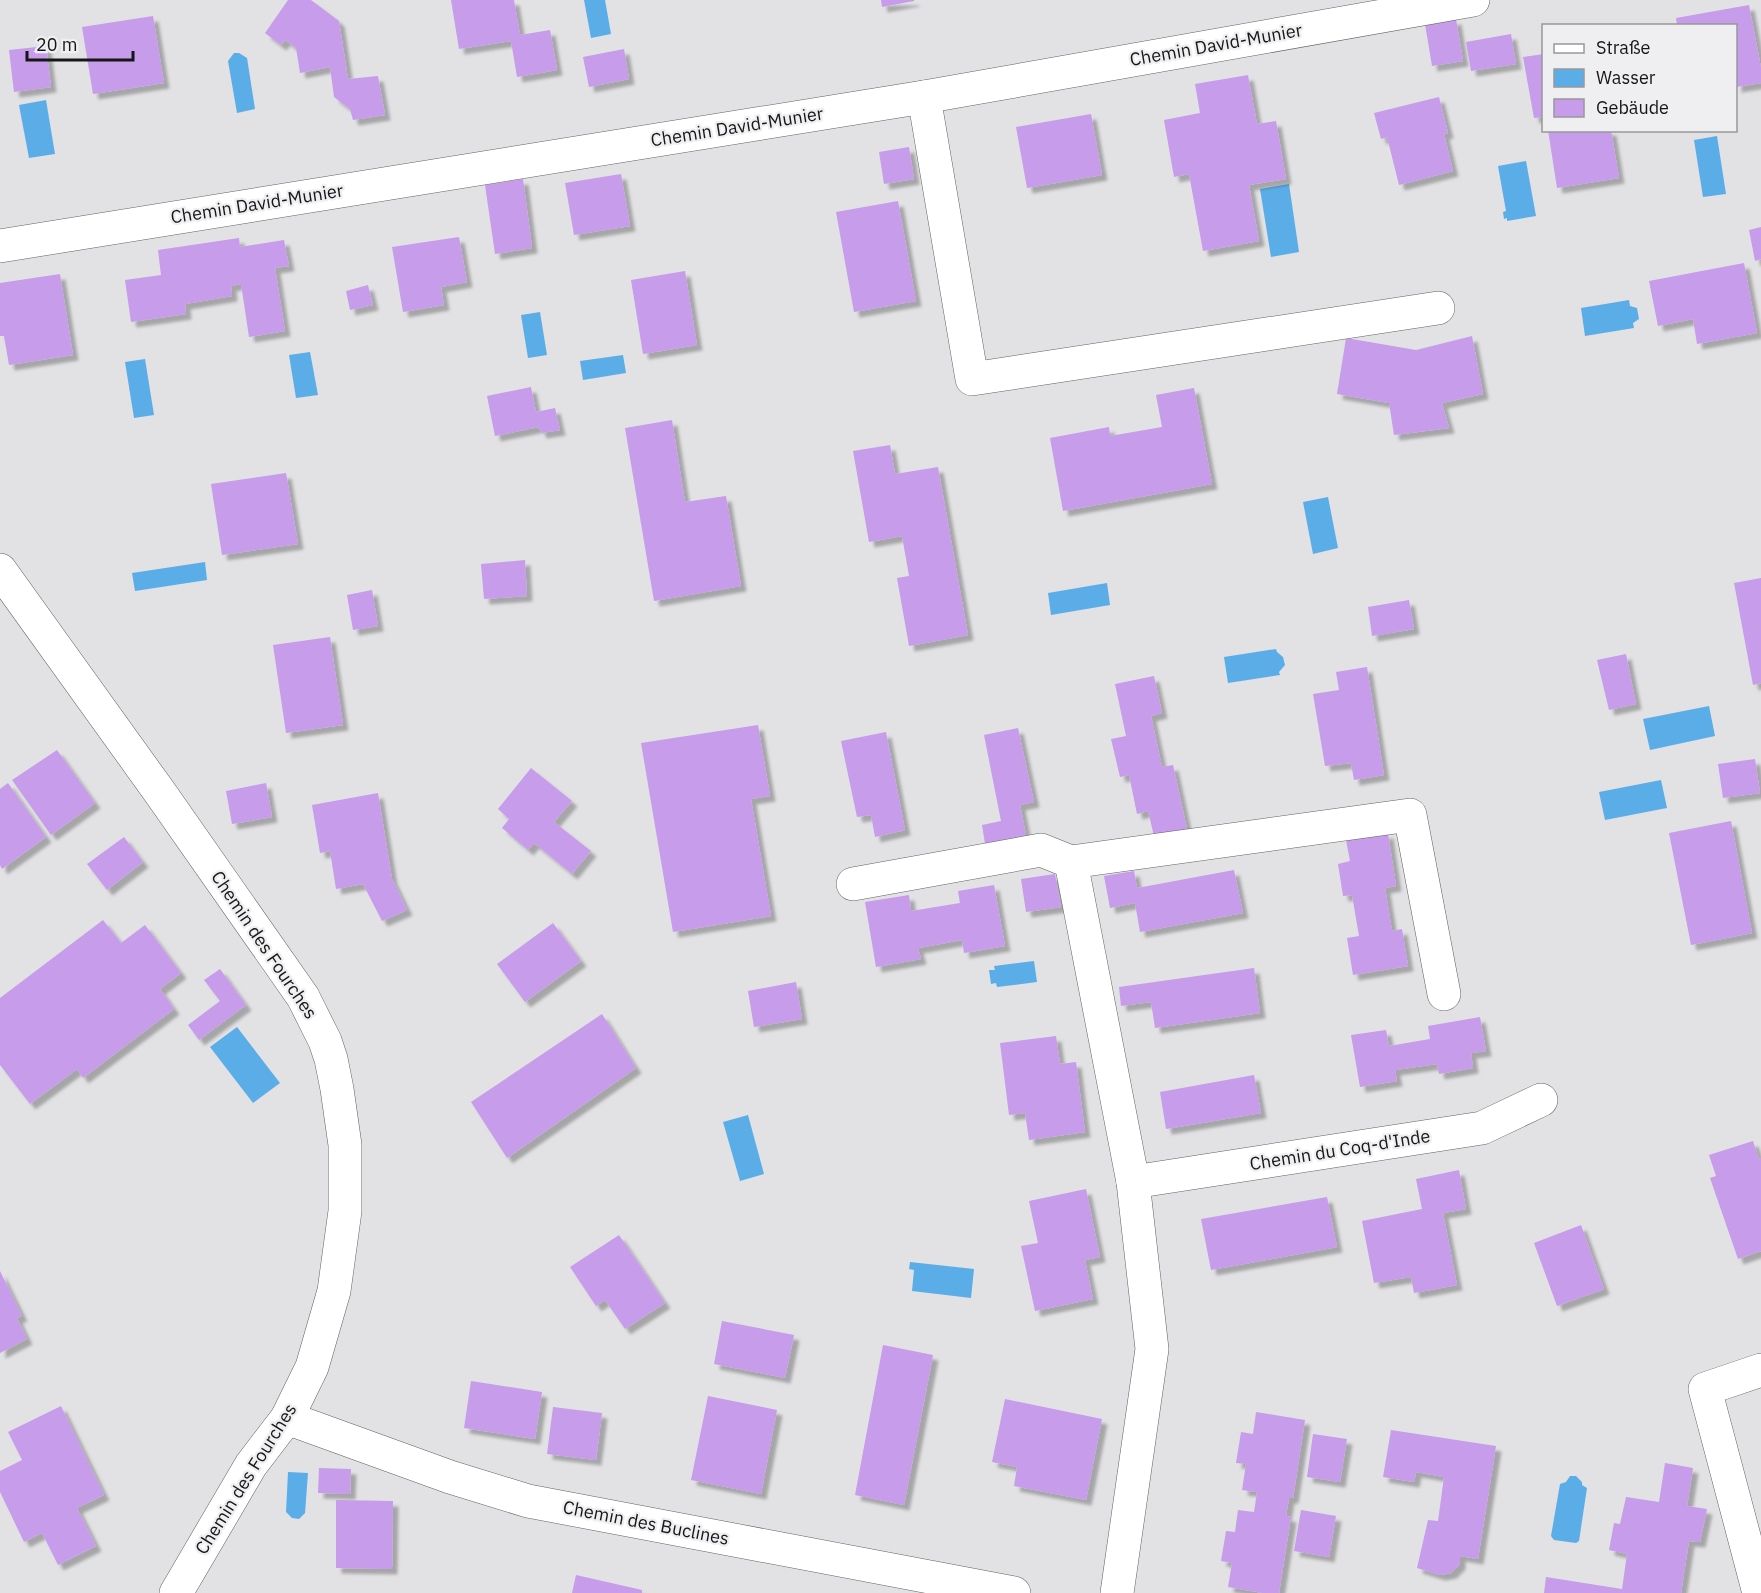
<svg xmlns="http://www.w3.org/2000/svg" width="1761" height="1593" font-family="'IBM Plex Sans',sans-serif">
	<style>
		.water { fill: #5bade8 }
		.building { fill: #c69ceb; filter: url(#shadow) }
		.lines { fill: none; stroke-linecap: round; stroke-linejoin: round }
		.minor-casing { stroke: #626163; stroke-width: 34 }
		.minor { stroke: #fff; stroke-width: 33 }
		.labels { text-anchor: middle; stroke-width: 4.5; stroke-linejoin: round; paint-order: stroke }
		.street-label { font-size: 18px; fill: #161617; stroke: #efeef1 }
	</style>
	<defs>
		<filter id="shadow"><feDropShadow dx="5.5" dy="5.5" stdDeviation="1.5" flood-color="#0004"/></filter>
	</defs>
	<rect width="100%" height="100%" fill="#e2e1e4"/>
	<g class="water">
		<path d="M584 0H605L611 34 591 38Z"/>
		<path d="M234 53H239L247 58 255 109 237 113 228 61Z"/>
		<path d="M46 100 55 154 29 158 19 105Z"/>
		<path d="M1717 136 1726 194 1703 197 1694 140Z"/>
		<path d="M1526 161 1536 216 1507 221V218L1504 219 1503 212 1506 211 1498 166Z"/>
		<path d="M1289 184 1299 252 1271 257 1260 189Z"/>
		<path d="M1629 300 1630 306 1637 308 1639 319 1633 323 1634 328 1585 336 1581 308Z"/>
		<path d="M540 312 547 355 528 358 521 315Z"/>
		<path d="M310 352 318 395 296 398 289 355Z"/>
		<path d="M623 355 626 373 583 380 580 361Z"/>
		<path d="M145 359 154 415 134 418 125 362Z"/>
		<path d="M1328 497 1338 548 1313 554 1303 502Z"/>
		<path d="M205 562 207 580 135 591 132 573Z"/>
		<path d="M1107 583 1110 605 1051 615 1048 593Z"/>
		<path d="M1276 649 1277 652 1283 657 1285 665 1279 672 1280 675 1228 683 1224 657Z"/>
		<path d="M1709 706 1715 736 1650 750 1643 719Z"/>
		<path d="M1661 780 1667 808 1605 820 1599 792Z"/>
		<path d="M1034 961 1037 982 997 987 996 983 991 984 989 970H995L994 966Z"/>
		<path d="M237 1027 280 1083 253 1103 210 1047Z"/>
		<path d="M748 1115 764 1174 740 1181 723 1122Z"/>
		<path d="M910 1262 974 1269 971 1298 912 1291 914 1270 909 1269Z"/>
		<path d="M288 1472 308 1473 305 1513 299 1519 292 1518 286 1512Z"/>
		<path d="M1570 1476H1576L1582 1482V1485L1587 1488 1579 1541 1576 1543 1554 1540 1551 1536 1560 1484 1566 1482Z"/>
	</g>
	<g class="building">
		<path d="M288 0H311L339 21 348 79 378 76 385 115 353 120 350 109 334 97 330 67 300 73 296 48 285 40 281 45 265 33Z"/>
		<path d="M451 0H514L520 35 550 30 557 70 517 77 511 41 459 49Z"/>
		<path d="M881 0H914V1L882 7Z"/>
		<path d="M1749 5 1761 68V83L1736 87V26H1677L1676 18Z"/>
		<path d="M153 16 164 83 93 94 82 27Z"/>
		<path d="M1456 19 1463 61 1432 66 1425 24Z"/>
		<path d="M1511 34 1516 64 1471 71 1466 42Z"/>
		<path d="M46 46 51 87 14 92 9 50Z"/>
		<path d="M624 49 629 79 589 87 583 57Z"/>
		<path d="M1544 54V117L1534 118 1523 57Z"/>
		<path d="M1248 75 1257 124 1276 121 1286 179 1249 185 1259 241 1203 251 1189 174 1174 177 1164 120 1200 113 1195 84Z"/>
		<path d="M1439 97 1448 133 1444 134 1453 171 1399 185 1387 137 1381 139 1374 113Z"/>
		<path d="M1091 114 1102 175 1027 188 1016 127Z"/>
		<path d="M1548 130H1611L1619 178 1557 188Z"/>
		<path d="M909 147 914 179 884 184 879 152Z"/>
		<path d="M621 174 630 226 574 235 565 183Z"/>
		<path d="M523 179 532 248 495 254 485 185Z"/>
		<path d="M898 201 916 301 854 312 836 212Z"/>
		<path d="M1761 227V259L1755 261 1749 230Z"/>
		<path d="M459 237 467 282 441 287 444 305 403 312 392 247Z"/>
		<path d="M239 238 240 247 284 240 289 266 275 268 285 331 249 337 241 284 231 286 232 296 185 304 186 314 131 322 125 280 161 275 158 250Z"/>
		<path d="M1744 263 1757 333 1697 344 1693 319 1658 326 1649 281Z"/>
		<path d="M685 271 697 345 643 354 631 280Z"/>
		<path d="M60 274 73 355 9 365 4 336H0V283Z"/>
		<path d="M368 285 373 305 350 310 346 291Z"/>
		<path d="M1472 336 1483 394 1442 403 1449 428 1394 435 1389 403 1337 394 1346 338 1416 350Z"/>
		<path d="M531 387 536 412 555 408 560 430 541 433 539 427 495 436 487 396Z"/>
		<path d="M1194 388 1212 484 1063 511 1050 438 1109 427 1110 436 1162 427 1156 395Z"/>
		<path d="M672 420 685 502 726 496 741 586 654 601 625 428Z"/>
		<path d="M890 445 895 474 938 467 968 635 909 646 897 578 909 576 902 536 869 542 853 451Z"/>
		<path d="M286 473 298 544 222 555 211 484Z"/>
		<path d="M525 560 527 596 484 599 481 564Z"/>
		<path d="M1761 578V683L1753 685 1734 583Z"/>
		<path d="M372 590 378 626 353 630 347 595Z"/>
		<path d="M1409 600 1414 629 1372 636 1368 607Z"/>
		<path d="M330 637 343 725 286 733 273 645Z"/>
		<path d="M1626 654 1636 704 1609 710 1597 660Z"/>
		<path d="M1367 667 1384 775 1354 780 1351 763 1325 766 1313 694 1339 690 1336 672Z"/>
		<path d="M1154 676 1162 713 1151 716 1162 767 1173 765 1187 829 1154 836 1148 811 1137 814 1129 775 1120 777 1111 739 1126 736 1115 684Z"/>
		<path d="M758 725 770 796 751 799 771 916 673 932 641 743Z"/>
		<path d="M1018 728 1034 802 1020 805 1026 835 985 844 982 825 1001 821 984 735Z"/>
		<path d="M886 732 905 830 875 837 871 815 857 817 841 741Z"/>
		<path d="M57 750 95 803 51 835 12 780Z"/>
		<path d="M1755 759 1760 793 1723 798 1718 764Z"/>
		<path d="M531 768 572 801 554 822 591 851 572 874 534 843 528 850 502 828 509 819 498 809Z"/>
		<path d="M8 783 46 837 2 869 0 865V789Z"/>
		<path d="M266 783 272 817 232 824 226 791Z"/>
		<path d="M378 793 392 879 407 910 382 921 363 884 336 889 330 851 320 853 312 805Z"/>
		<path d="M1731 821 1752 933 1691 945 1669 833Z"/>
		<path d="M1388 833 1396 886 1385 888 1392 931 1402 929 1408 966 1353 975 1347 938 1359 936 1352 895 1343 896 1338 864 1350 861 1346 840Z"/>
		<path d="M124 837 143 862 107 890 87 864Z"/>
		<path d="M1234 870 1243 913 1140 932 1135 903 1110 908 1104 876 1134 871 1137 888Z"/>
		<path d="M1055 874 1061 907 1026 912 1021 879Z"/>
		<path d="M994 885 1005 946 964 953 962 940 918 948 921 959 876 967 865 902 909 895 911 911 960 903 958 891Z"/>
		<path d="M103 920 121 943 145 925 181 973 160 989 174 1009 83 1078 77 1069 30 1104 0 1065V998Z"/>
		<path d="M553 923 581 961 525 1002 497 964Z"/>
		<path d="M1254 968 1260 1013 1155 1028 1151 1002 1121 1006 1119 987Z"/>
		<path d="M220 969 246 1005 199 1040 188 1025 220 1001 204 980Z"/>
		<path d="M796 982 802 1019 754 1027 748 991Z"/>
		<path d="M602 1014 636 1068 507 1158 471 1102Z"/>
		<path d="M1480 1017 1486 1051 1471 1053 1473 1068 1439 1074 1437 1064 1395 1070 1397 1081 1360 1087 1351 1035 1386 1030 1389 1046 1430 1039 1428 1026Z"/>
		<path d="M1056 1036 1060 1064 1076 1062 1085 1132 1029 1140 1025 1113 1009 1115 1000 1043Z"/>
		<path d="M1254 1075 1261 1113 1166 1129 1160 1092Z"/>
		<path d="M1753 1141 1759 1159 1761 1158V1251L1738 1259 1710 1178 1716 1176 1709 1155Z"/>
		<path d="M1459 1170 1466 1209 1443 1213 1457 1285 1414 1293 1411 1277 1374 1283 1362 1221 1422 1209 1416 1179Z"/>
		<path d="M1086 1189 1100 1257 1085 1260 1093 1299 1035 1311 1021 1246 1038 1243 1029 1201Z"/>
		<path d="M1327 1197 1337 1247 1211 1270 1201 1219Z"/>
		<path d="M1581 1225 1604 1289 1557 1306 1534 1243Z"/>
		<path d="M619 1235 665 1303 625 1329 605 1300 596 1306 570 1267Z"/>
		<path d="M0 1271 22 1316 17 1318 27 1339 0 1353Z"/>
		<path d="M722 1321 794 1335 785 1378 714 1364Z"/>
		<path d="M883 1345 933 1355 904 1505 855 1495Z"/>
		<path d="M471 1381 542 1392 535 1439 464 1428Z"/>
		<path d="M708 1396 777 1410 761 1494 691 1480Z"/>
		<path d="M1005 1399 1102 1419 1086 1500 1014 1486 1017 1467 992 1462Z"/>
		<path d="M61 1406 104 1495 77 1508 96 1546 58 1565 42 1533 24 1542 0 1492V1471L22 1460 8 1432Z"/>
		<path d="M553 1407 602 1413 596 1460 547 1454Z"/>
		<path d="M1256 1412 1305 1420 1293 1498H1289L1286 1516 1291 1517 1279 1593H1263L1228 1587 1232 1563 1221 1561 1226 1531 1235 1532 1238 1510 1254 1512 1257 1492 1242 1490 1246 1464 1236 1463 1241 1432 1253 1434Z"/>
		<path d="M1391 1430 1496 1446 1478 1559 1460 1556V1564L1451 1573 1440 1575 1417 1568 1428 1520 1438 1521 1444 1477 1416 1472 1414 1482 1383 1477Z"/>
		<path d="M1313 1434 1347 1439 1340 1482 1307 1477Z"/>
		<path d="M1665 1463 1693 1468 1687 1506 1707 1509 1700 1542 1689 1541 1681 1593H1544L1546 1577 1622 1589 1627 1554 1609 1550 1614 1523 1620 1524 1626 1497 1659 1502Z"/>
		<path d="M319 1468 351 1469 350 1494 318 1493Z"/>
		<path d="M336 1500 393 1501 392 1569 336 1568Z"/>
		<path d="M1301 1510 1336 1516 1329 1557 1294 1551Z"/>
		<path d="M576 1575 642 1590V1593H572Z"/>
	</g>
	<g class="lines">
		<g class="minor-casing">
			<g id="minor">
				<path d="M924 97 972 379 1438 308"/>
				<path d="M0 246 924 97 1473 0"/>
				<path d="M0 570 161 794 303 997 325 1041 331 1059 337 1089 345 1145V1211L334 1291 312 1367 287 1418 251 1465 176 1593"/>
				<path d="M1071 862 1133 1182 1152 1349 1117 1593"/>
				<path d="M853 884 1041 850 1071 862 1410 815 1444 994"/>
				<path d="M1133 1182 1482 1128 1541 1100"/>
				<path d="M287 1418 450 1477 528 1501 1014 1593"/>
				<path d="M1759 1593 1705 1389 1761 1370"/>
			</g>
		</g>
		<use href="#minor" class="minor"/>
	</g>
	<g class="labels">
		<g class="street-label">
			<text transform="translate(1216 45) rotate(-10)" y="6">Chemin David-Munier</text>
			<text transform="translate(737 127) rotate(-9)" y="6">Chemin David-Munier</text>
			<text transform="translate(257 204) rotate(-9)" y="6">Chemin David-Munier</text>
			<text transform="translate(264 945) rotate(56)" y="6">Chemin des Fourches</text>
			<text transform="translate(1340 1150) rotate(-9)" y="6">Chemin du Coq-d'Inde</text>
			<text transform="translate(246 1479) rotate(-58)" y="6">Chemin des Fourches</text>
			<text transform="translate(646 1523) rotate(11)" y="6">Chemin des Buclines</text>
		</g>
	</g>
	<rect x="1542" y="24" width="195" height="108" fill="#efeef1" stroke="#98989a" stroke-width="1.5"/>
	<rect x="1554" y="44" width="30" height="9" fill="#ffffff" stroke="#98989a" stroke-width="1.5"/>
	<text x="1596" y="54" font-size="18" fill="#161617">Straße</text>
	<rect x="1554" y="69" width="30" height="18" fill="#5bade8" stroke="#98989a" stroke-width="1.5"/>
	<text x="1596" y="84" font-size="18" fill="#161617">Wasser</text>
	<rect x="1554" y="99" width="30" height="18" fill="#c69ceb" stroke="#98989a" stroke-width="1.5"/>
	<text x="1596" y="114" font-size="18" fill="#161617">Gebäude</text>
	<path d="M27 51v9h106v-9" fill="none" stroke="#161617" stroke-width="3"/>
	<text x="36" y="51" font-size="18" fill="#161617" stroke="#efeef1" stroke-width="4.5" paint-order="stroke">20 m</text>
</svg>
